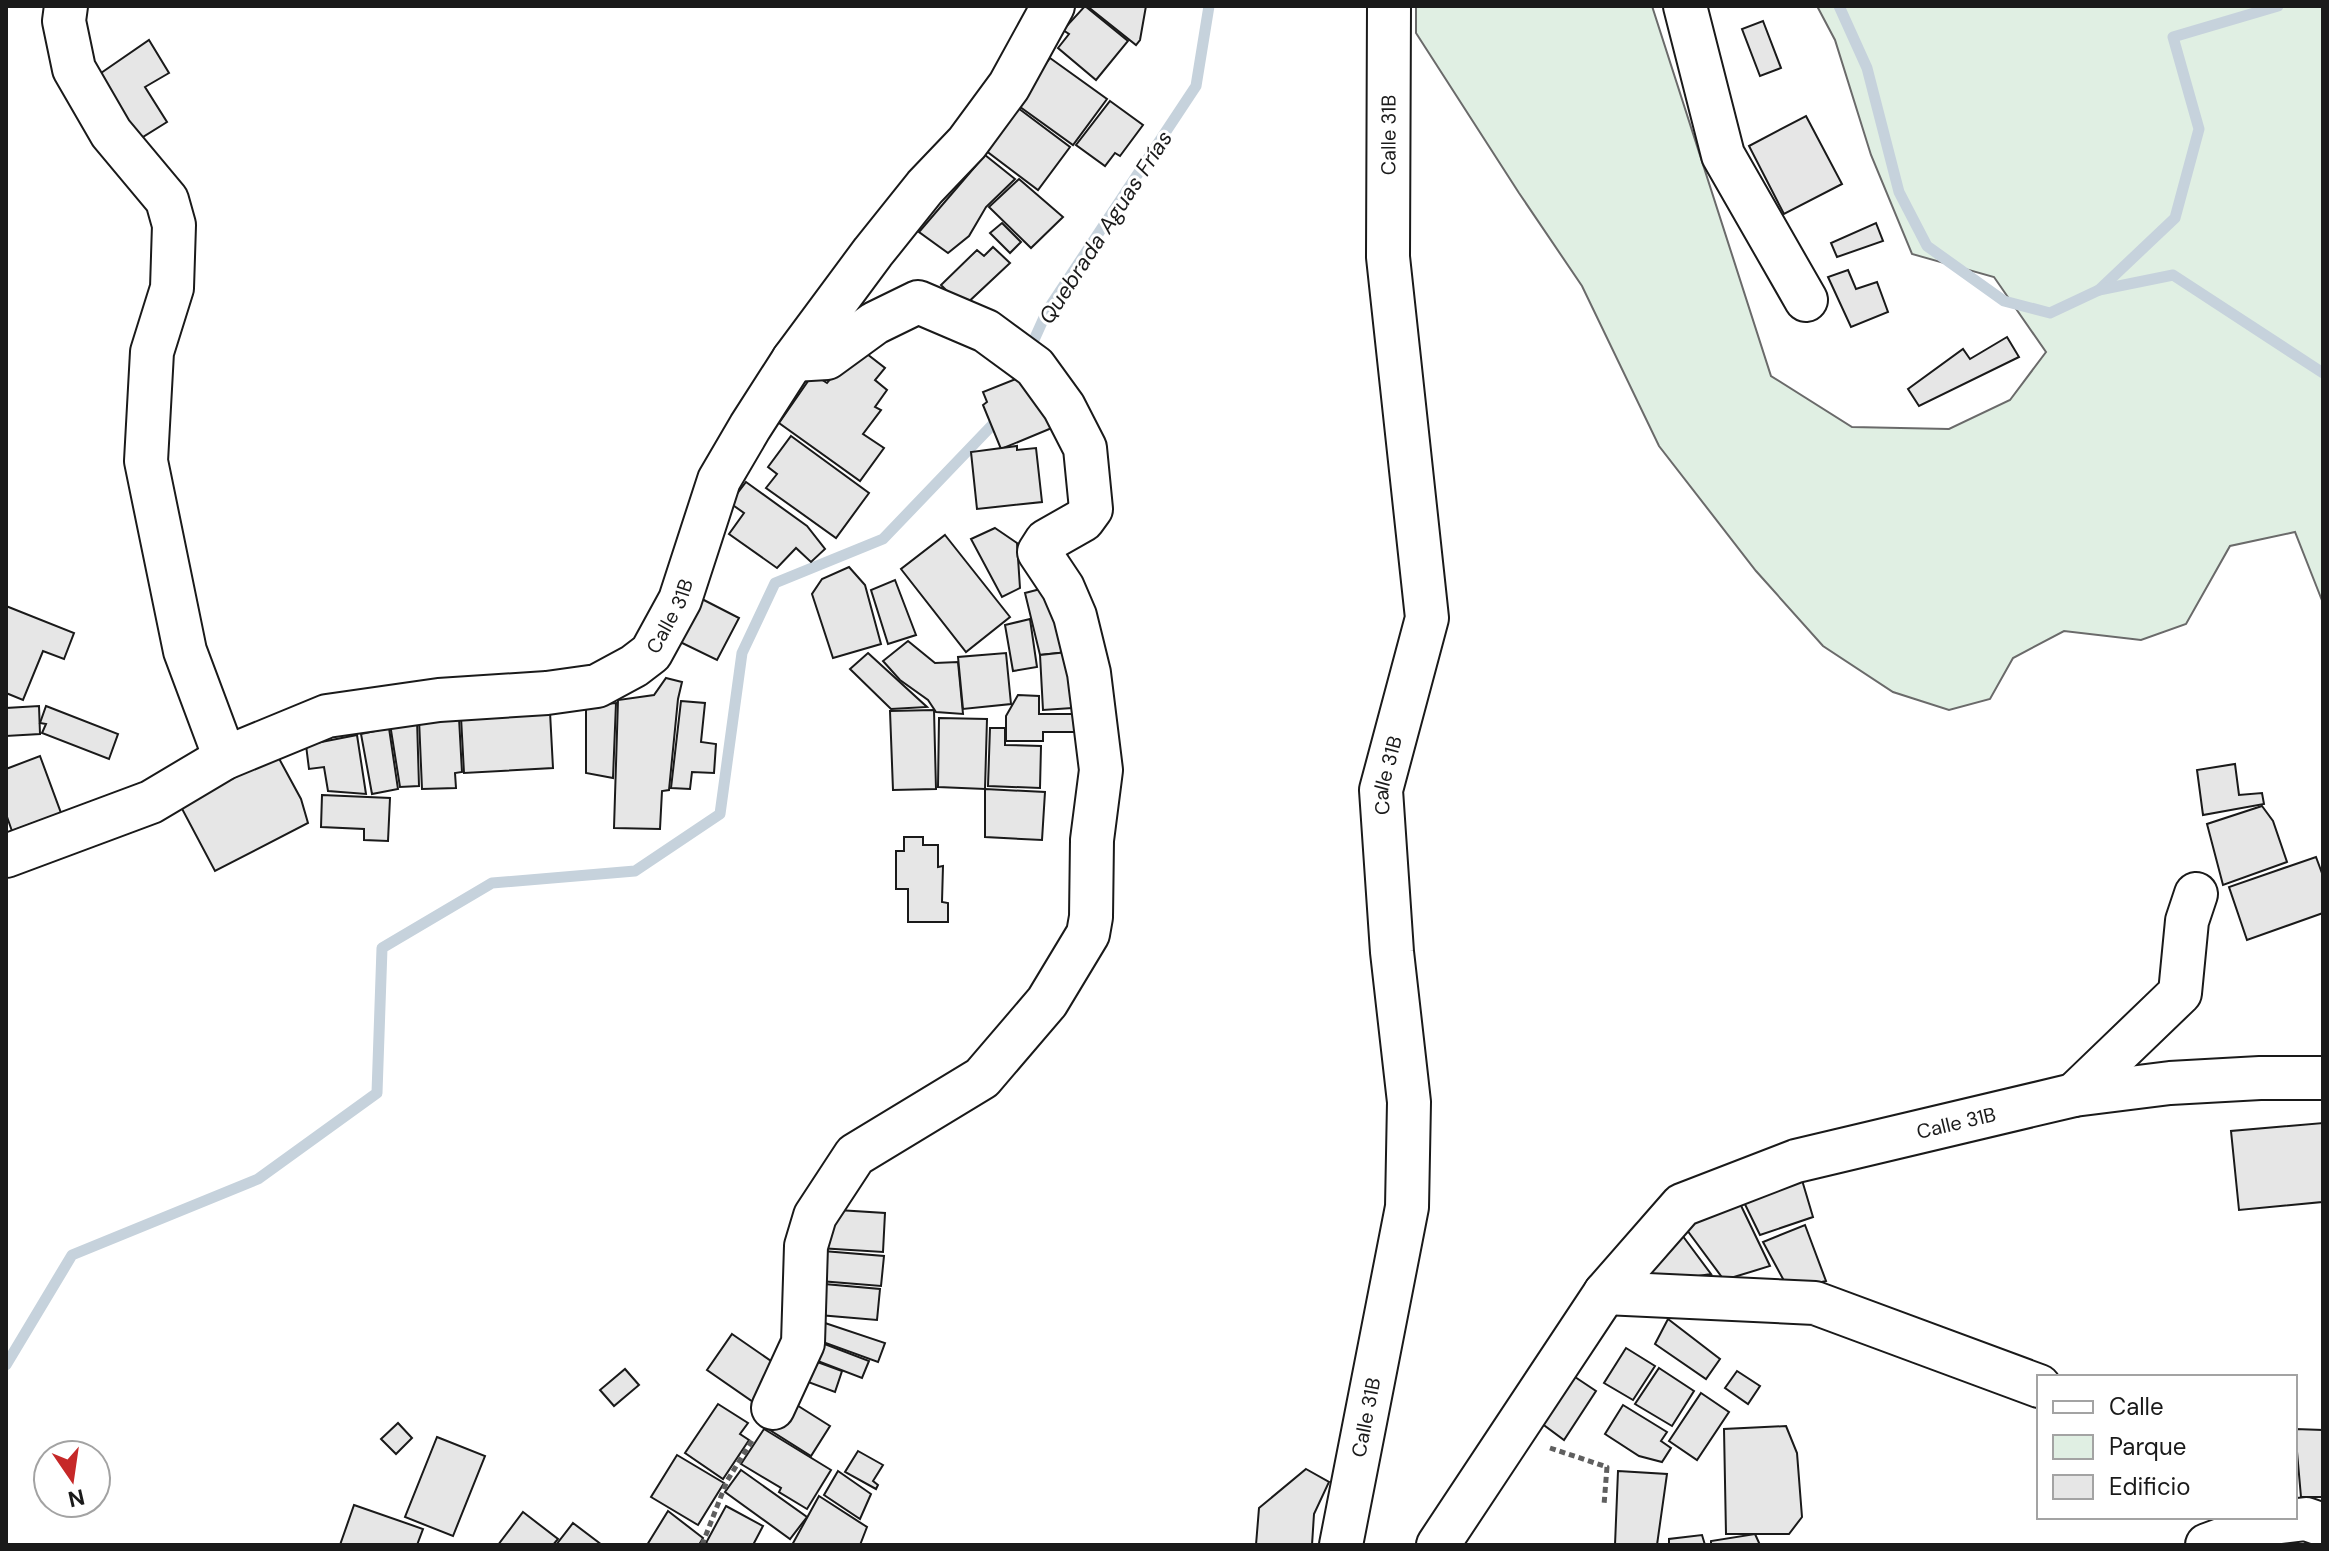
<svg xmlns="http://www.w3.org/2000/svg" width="2329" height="1551" font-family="'DM Sans',sans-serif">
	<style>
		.green { fill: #e0efe3; stroke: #6a6a6a; stroke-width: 2 }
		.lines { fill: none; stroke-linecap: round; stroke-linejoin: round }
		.stream { stroke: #c6d2dc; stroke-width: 11 }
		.building { fill: #e6e6e6; stroke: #1a1a1a; stroke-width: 2 }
		.minor-casing { stroke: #1a1a1a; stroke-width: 46 }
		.path { stroke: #5f5f5f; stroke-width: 5; stroke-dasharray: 6 4; stroke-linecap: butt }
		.minor { stroke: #fff; stroke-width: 42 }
		.labels { text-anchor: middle; stroke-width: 6; stroke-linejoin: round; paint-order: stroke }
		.street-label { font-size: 20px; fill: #1a1a1a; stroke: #fff }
		.water-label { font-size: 22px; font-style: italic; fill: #1a1a1a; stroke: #fff }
	</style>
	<rect width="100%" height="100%" fill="#fff"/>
	<path class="green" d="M1416 6H1652L1771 376 1852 427 1949 429 2010 400 2046 352 1994 277 1912 254 1871 155 1835 40 1817 6H2323V603L2295 532 2230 546 2186 624 2141 640 2064 631 2013 658 1990 699 1949 710 1893 692 1823 646 1756 571 1659 446 1582 286 1519 193 1416 33Z"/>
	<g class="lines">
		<g class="stream">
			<path d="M1839 6 1867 68 1899 192 1927 246 2004 301 2050 313 2099 290 2175 218 2199 129 2173 37 2278 6"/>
			<path d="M2099 290 2173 275 2323 373"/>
			<path d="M1029 351 1047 311 1196 86 1209 6"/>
			<path d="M6 1365 72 1255 258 1179 377 1093 382 948 492 883 635 871 720 814 742 653 775 583 883 539 999 418"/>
		</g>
	</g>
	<g class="building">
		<path d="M1085 6 1128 41 1096 80 1058 48 1069 34 1063 30Z"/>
		<path d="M1087 6H1146L1140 40 1136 45Z"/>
		<path d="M1763 21 1781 68 1760 76 1742 29Z"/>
		<path d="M149 40 169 73 145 87 167 122 138 140 101 73Z"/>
		<path d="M1050 58 1107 99 1073 145 1016 104Z"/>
		<path d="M1110 101 1143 125 1120 156 1115 153 1105 166 1076 145Z"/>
		<path d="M1018 108 1070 147 1038 190 985 150Z"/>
		<path d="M1806 116 1842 184 1784 214 1749 146Z"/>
		<path d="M985 155 1015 179 986 207 969 236 948 253 919 232Z"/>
		<path d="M1019 179 1063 217 1031 248 989 207Z"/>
		<path d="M1002 223 1021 242 1010 253 990 233Z"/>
		<path d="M1876 223 1883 241 1837 257 1831 243Z"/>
		<path d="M993 247 1010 263 963 307 941 285 977 250 984 256Z"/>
		<path d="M1848 270 1856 289 1877 282 1888 312 1851 327 1828 277Z"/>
		<path d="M2007 337 2019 357 1919 406 1908 389 1963 349 1970 359Z"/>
		<path d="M858 347 885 368 875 380 887 390 875 407 881 410 863 434 884 448 860 481 779 423 813 374 827 383Z"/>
		<path d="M1026 375 1059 425 1001 449 983 405 987 402 983 392Z"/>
		<path d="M791 436 869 493 836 538 766 488 777 474 768 467Z"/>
		<path d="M1017 446V450L1036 448 1042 502 977 509 971 452Z"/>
		<path d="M746 482 807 526 825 549 811 562 796 548 777 568 729 534 744 513 730 503Z"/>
		<path d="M995 528 1017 543 1020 588 1002 597 971 539Z"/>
		<path d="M945 535 1010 617 966 652 901 569Z"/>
		<path d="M849 567 865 585 881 644 833 658 812 594 822 579Z"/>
		<path d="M895 580 916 635 888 644 871 590Z"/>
		<path d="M1052 586 1077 651 1040 655 1025 593Z"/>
		<path d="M698 597 739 618 717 660 676 640Z"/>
		<path d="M6 606 74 633 64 659 43 651 23 700 6 693Z"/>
		<path d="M1030 619 1037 667 1013 671 1005 625Z"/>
		<path d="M908 641 935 663 958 662 963 714 936 712 928 700 900 680 883 661Z"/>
		<path d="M1077 651 1087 707 1043 710 1040 655Z"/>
		<path d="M868 653 927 707 891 709 850 669Z"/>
		<path d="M1006 653 1011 704 963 709 958 657Z"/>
		<path d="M666 678 682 682 678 699 669 790 662 791 660 829 614 828 618 700 654 695Z"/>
		<path d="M1018 695 1039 696V714H1084V732H1043V741H1006V716Z"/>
		<path d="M681 701 705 703 701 742 716 744 714 773 692 772 690 789 671 788Z"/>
		<path d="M616 703 613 778 586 773V706Z"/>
		<path d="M39 706 40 734 6 736V708Z"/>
		<path d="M46 706 118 734 109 759 42 733 46 724 40 723Z"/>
		<path d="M934 710 936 789 893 790 890 711Z"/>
		<path d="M550 712 553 768 464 773 461 717Z"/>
		<path d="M459 718 462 772 455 773 456 788 422 789 419 719Z"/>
		<path d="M939 718 987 719 985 789 938 787Z"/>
		<path d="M417 719 419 786 400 787 390 724Z"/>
		<path d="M389 728 398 789 372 794 361 734Z"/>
		<path d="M990 728H1005V745L1041 746 1040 788 988 786Z"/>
		<path d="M357 735 366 794 328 791 324 767 309 769 306 745Z"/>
		<path d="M276 753 301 799 308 823 215 871 180 805Z"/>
		<path d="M40 756 61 813 12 831 6 814V769Z"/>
		<path d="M2235 764 2239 795 2262 793 2264 804 2203 815 2197 770Z"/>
		<path d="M985 789 1045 792 1042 840 985 837Z"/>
		<path d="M322 795 390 798 388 841 364 840V829L321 827Z"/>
		<path d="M2262 806 2273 821 2287 862 2223 885 2207 824Z"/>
		<path d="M904 837H923V845H938V867L943 866 942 902 948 903V922H908V889H896V851H904Z"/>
		<path d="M2316 857 2323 876V913L2247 940 2229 887Z"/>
		<path d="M2323 1123 2322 1202 2239 1210 2231 1131Z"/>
		<path d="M1799 1170 1813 1217 1760 1235 1738 1190Z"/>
		<path d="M1734 1191 1770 1266 1724 1280 1684 1226Z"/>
		<path d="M822 1209 885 1213 883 1252 819 1248Z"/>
		<path d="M1805 1225 1826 1281 1789 1290 1763 1242Z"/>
		<path d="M1682 1235 1711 1274 1642 1285 1634 1275Z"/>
		<path d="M823 1251 884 1256 881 1286 820 1281Z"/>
		<path d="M813 1283 880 1289 877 1320 819 1315Z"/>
		<path d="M1668 1319 1720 1359 1706 1379 1655 1344Z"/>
		<path d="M816 1320 885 1343 878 1362 809 1337Z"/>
		<path d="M732 1334 784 1370 759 1406 707 1370Z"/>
		<path d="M809 1338 869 1361 862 1378 802 1355Z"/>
		<path d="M1626 1348 1655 1366 1633 1400 1604 1383Z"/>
		<path d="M801 1356 842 1371 835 1392 792 1376Z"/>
		<path d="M1659 1368 1694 1391 1672 1426 1635 1404Z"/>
		<path d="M625 1369 639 1385 614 1406 600 1390Z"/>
		<path d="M1737 1371 1760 1386 1748 1404 1725 1388Z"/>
		<path d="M1569 1373 1596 1391 1564 1440 1537 1420Z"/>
		<path d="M1701 1393 1729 1412 1697 1460 1669 1441Z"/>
		<path d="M784 1397 830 1426 811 1456 765 1427Z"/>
		<path d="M718 1404 748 1423 740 1434 749 1440 723 1479 685 1453Z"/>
		<path d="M1623 1405 1667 1432 1661 1441 1671 1448 1662 1462 1639 1456 1605 1434Z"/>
		<path d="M398 1423 412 1438 396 1454 381 1439Z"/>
		<path d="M1786 1426 1797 1453 1802 1517 1789 1534H1726L1724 1429Z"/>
		<path d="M764 1429 831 1470 807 1509 779 1492 781 1488 741 1464Z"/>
		<path d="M2295 1429 2323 1430V1497H2301Z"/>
		<path d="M437 1437 485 1456 453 1536 405 1517Z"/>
		<path d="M858 1451 883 1465 873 1481 878 1485 876 1489 845 1472Z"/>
		<path d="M677 1455 724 1483 698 1525 651 1497Z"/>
		<path d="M1306 1469 1329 1482 1314 1514 1312 1545H1256L1259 1508Z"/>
		<path d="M741 1470 807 1517 790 1539 725 1492Z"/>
		<path d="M838 1471 871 1494 860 1519 824 1495Z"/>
		<path d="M1618 1471 1667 1474 1657 1545H1615Z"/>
		<path d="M819 1496 867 1527 860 1545H792Z"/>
		<path d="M354 1505 423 1529 417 1545H340Z"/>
		<path d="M726 1506 763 1526 753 1545H710L706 1543Z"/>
		<path d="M668 1511 703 1538 699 1545H647Z"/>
		<path d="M523 1512 558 1539 553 1545H498Z"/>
		<path d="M573 1523 602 1545H556Z"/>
		<path d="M1755 1534 1760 1545H1711V1541Z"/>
		<path d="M1702 1535 1705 1545H1669V1539Z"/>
	</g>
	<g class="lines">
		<g class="minor-casing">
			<g id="minor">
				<path d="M66 6 64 21 74 69 111 133 167 200 174 225 172 288 152 352 146 461 185 651 225 758"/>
				<path d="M1685 6 1723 155 1806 300"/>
				<path id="s1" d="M6 856 151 802 225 758 327 716 439 700 547 693 597 686 634 666 651 653 680 600 719 480 750 427 793 360 873 252 925 187 967 143 1009 86 1053 6"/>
				<path d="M2074 1095 2180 993 2187 921 2196 894"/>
				<path d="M1605 1293 1815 1303 2039 1386"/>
				<path d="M773 1408 803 1343 806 1246 815 1216 855 1155 982 1078 1047 1002 1088 934 1091 917 1092 840 1101 770 1089 673 1075 616 1063 588 1039 552 1046 541 1083 520 1091 509 1085 448 1064 407 1035 367 986 331 918 302 875 323 827 358 793 360"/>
				<path id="s2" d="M1341 1545 1407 1207 1409 1102 1392 952 1381 790 1427 618 1388 257 1389 6"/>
				<path id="s3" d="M1438 1545 1605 1293 1682 1205 1796 1161 2074 1095 2170 1083 2260 1078H2323"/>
				<path d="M2207 1545 2264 1524 2306 1519 2323 1525"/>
			</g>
		</g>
		<g class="path">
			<path d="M1550 1448 1607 1467 1604 1505"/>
			<path d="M702 1545 727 1481 753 1439"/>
		</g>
		<use href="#minor" class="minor"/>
	</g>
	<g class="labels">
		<g class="street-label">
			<text dy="7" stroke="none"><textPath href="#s2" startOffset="1426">Calle 31B</textPath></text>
			<text dy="7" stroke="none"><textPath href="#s1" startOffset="728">Calle 31B</textPath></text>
			<text dy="7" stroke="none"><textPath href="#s2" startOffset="778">Calle 31B</textPath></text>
			<text dy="7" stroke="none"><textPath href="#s3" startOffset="706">Calle 31B</textPath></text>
			<text dy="7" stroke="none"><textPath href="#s2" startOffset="130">Calle 31B</textPath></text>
		</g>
		<g class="water-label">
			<text transform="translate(1105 227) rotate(-57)" y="8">Quebrada Aguas Frías</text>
		</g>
	</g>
	<rect width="2329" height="1551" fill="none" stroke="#1a1a1a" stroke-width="16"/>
	<rect x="2037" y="1375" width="260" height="144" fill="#ffffff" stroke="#a3a3a3" stroke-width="2"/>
	<rect x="2053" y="1401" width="40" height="12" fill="#ffffff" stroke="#a3a3a3" stroke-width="2"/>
	<text x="2109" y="1415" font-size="24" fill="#1a1a1a">Calle</text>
	<rect x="2053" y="1435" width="40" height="24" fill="#e0efe3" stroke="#a3a3a3" stroke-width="2"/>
	<text x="2109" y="1455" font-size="24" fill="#1a1a1a">Parque</text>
	<rect x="2053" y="1475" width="40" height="24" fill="#e6e6e6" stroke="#a3a3a3" stroke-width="2"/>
	<text x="2109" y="1495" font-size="24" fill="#1a1a1a">Edificio</text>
	<g transform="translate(72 1479) rotate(167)"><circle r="38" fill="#ffffff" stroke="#a3a3a3" stroke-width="2"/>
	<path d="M0-6L14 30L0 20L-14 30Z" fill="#c62828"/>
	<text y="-12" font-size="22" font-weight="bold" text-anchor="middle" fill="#1a1a1a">N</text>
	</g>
</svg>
